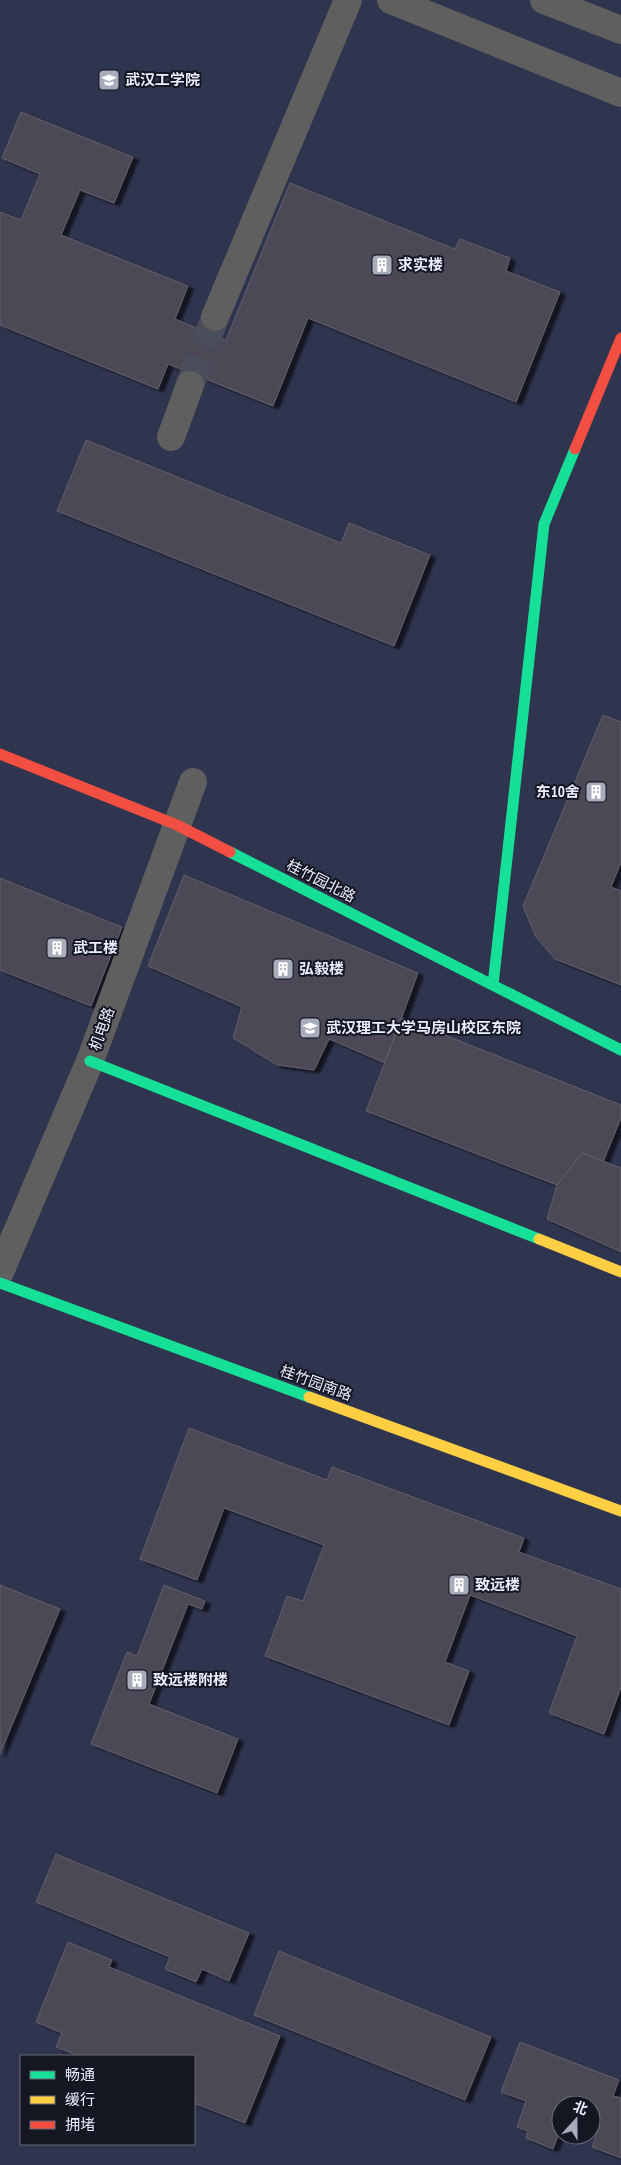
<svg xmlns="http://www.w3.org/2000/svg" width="621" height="2165" font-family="'PT Sans Narrow','Noto Sans SC',sans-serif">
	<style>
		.built { fill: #2f344f; fill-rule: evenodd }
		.building { fill: #4b4a54; stroke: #635f6a; filter: url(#shadow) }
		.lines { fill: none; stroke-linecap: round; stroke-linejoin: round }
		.street-tunnel { stroke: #4a4d5c; stroke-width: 28; stroke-dasharray: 28 14; stroke-linecap: butt }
		.street { stroke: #5e5f5e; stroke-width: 28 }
		.fast { stroke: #16e098; stroke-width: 11 }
		.slow { stroke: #ffcf43; stroke-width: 11 }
		.jam { stroke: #f24e42; stroke-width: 11 }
		.labels { text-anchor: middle; stroke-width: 4; stroke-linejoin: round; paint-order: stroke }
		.poi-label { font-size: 15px; font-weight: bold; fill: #e9edfd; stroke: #141621; text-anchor: start }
		.street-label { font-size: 15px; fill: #e9edfd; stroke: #141621 }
	</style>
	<defs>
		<filter id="shadow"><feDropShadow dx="5.5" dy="3" stdDeviation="1" flood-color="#0009"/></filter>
	</defs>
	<rect width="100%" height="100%" fill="#2e313f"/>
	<path class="built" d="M0 0H621V2165H0ZM21 2056H194V2144H21ZM561 2105H591V2135H561Z"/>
	<g class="building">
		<path d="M21 112 133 157 114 203 80 190 61 235 188 286 175 319 226 340 290 183 455 249 460 239 510 258 506 271 560 292 516 402 308 318 273 406 168 364 158 389 0 325V212L21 220 40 174 2 158Z"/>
		<path d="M86 440 341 543 349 523 430 555 394 646 57 511Z"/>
		<path d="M603 715 621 722V862L611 887 621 891V985L555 959 536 937 523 906Z"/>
		<path d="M184 875 418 973 385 1063 329 1039 314 1070 277 1065 233 1038 242 1007 148 966Z"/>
		<path d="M0 878 122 927 91 1006 0 970Z"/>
		<path d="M402 1018 621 1105V1118L603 1162 582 1153 557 1185 366 1111Z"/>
		<path d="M582 1153 621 1168V1252L547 1219 557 1185Z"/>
		<path d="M189 1428 327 1480 332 1467 524 1538 519 1552 621 1589V1687L604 1734 549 1713 577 1636 470 1595 445 1662 469 1671 449 1725 265 1656 287 1596 303 1601 324 1545 224 1508 197 1580 140 1559Z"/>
		<path d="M0 1585 60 1609 0 1754Z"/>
		<path d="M164 1585 205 1601 202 1609 188 1604 149 1704 238 1739 217 1793 91 1744 127 1652 137 1656Z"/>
		<path d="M56 1854 249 1933 229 1981 202 1969 196 1982 165 1969 170 1957 36 1902Z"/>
		<path d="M68 1942 112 1960 109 1967 280 2036 245 2123 194 2103V2056H79L56 2047 62 2033 36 2022Z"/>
		<path d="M279 1951 491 2037 465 2100 254 2015Z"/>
		<path d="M520 2042 619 2080 613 2096 621 2098V2158L592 2147 598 2130 591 2127V2105H561V2128L553 2149 526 2138 528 2131 517 2127 526 2101 501 2092Z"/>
	</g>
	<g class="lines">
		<path class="street-tunnel" d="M190 385 215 317"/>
		<g class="street">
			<path d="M391 0 621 93"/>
			<path d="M544 0 621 30"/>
			<path d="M215 317 348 0"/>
			<path d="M171 437 190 385"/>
			<path d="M0 1272 90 1061 193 782"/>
		</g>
		<g class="fast">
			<path d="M230 852 621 1050"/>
			<path d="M493 985 544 524 575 449"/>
			<path d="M90 1061 539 1239"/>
			<path d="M0 1283 309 1397"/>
		</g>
		<g class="slow">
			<path d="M539 1239 621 1272"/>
			<path d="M309 1397 621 1511"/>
		</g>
		<g class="jam">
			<path d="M575 449 621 338"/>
			<path d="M0 754 177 825 230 852"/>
		</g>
	</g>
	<defs>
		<g id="university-square" transform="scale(1.125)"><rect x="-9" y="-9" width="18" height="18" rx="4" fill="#a8abba" stroke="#141621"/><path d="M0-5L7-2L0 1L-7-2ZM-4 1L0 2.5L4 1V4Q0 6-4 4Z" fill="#fff"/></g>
		<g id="building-square" transform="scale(1.125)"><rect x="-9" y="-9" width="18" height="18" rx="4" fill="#a8abba" stroke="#141621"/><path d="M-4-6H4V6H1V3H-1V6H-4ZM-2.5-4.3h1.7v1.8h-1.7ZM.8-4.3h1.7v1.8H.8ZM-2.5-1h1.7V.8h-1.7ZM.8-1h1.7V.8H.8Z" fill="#fff"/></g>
	</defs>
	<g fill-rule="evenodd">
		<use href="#university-square" x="109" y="80"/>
		<use href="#building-square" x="382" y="265"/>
		<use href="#building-square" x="596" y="792"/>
		<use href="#building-square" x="57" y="948"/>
		<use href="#building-square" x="283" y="969"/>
		<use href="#university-square" x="310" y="1028"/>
		<use href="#building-square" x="459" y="1585"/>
		<use href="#building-square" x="137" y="1680"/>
	</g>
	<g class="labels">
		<g class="poi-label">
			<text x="125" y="85">武汉工学院</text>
			<text x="398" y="270">求实楼</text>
			<text x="580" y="797" text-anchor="end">东10舍</text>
			<text x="73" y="953">武工楼</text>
			<text x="299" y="974">弘毅楼</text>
			<text x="326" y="1033">武汉理工大学马房山校区东院</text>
			<text x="475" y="1590">致远楼</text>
			<text x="153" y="1685">致远楼附楼</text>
		</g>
		<g class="street-label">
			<text transform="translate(321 881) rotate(27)" y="5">桂竹园北路</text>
			<text transform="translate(102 1029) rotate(-70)" y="5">机电路</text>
			<text transform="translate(316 1383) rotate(20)" y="5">桂竹园南路</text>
		</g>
	</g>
	<rect x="20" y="2055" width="175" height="90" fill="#141621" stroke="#696c79"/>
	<rect x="30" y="2071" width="25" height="8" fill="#16e098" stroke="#696c79"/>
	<text x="65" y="2080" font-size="15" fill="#e9edfd">畅通</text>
	<rect x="30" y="2096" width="25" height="8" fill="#ffcf43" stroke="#696c79"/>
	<text x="65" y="2105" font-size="15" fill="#e9edfd">缓行</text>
	<rect x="30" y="2121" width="25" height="8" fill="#f24e42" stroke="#696c79"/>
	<text x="65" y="2130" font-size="15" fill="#e9edfd">拥堵</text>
	<g transform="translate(576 2120) rotate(21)"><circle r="24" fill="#141621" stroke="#696c79"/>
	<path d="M0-4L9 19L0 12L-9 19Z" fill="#a8abba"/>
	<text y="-8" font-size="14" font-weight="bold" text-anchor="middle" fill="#e9edfd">北</text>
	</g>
</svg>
